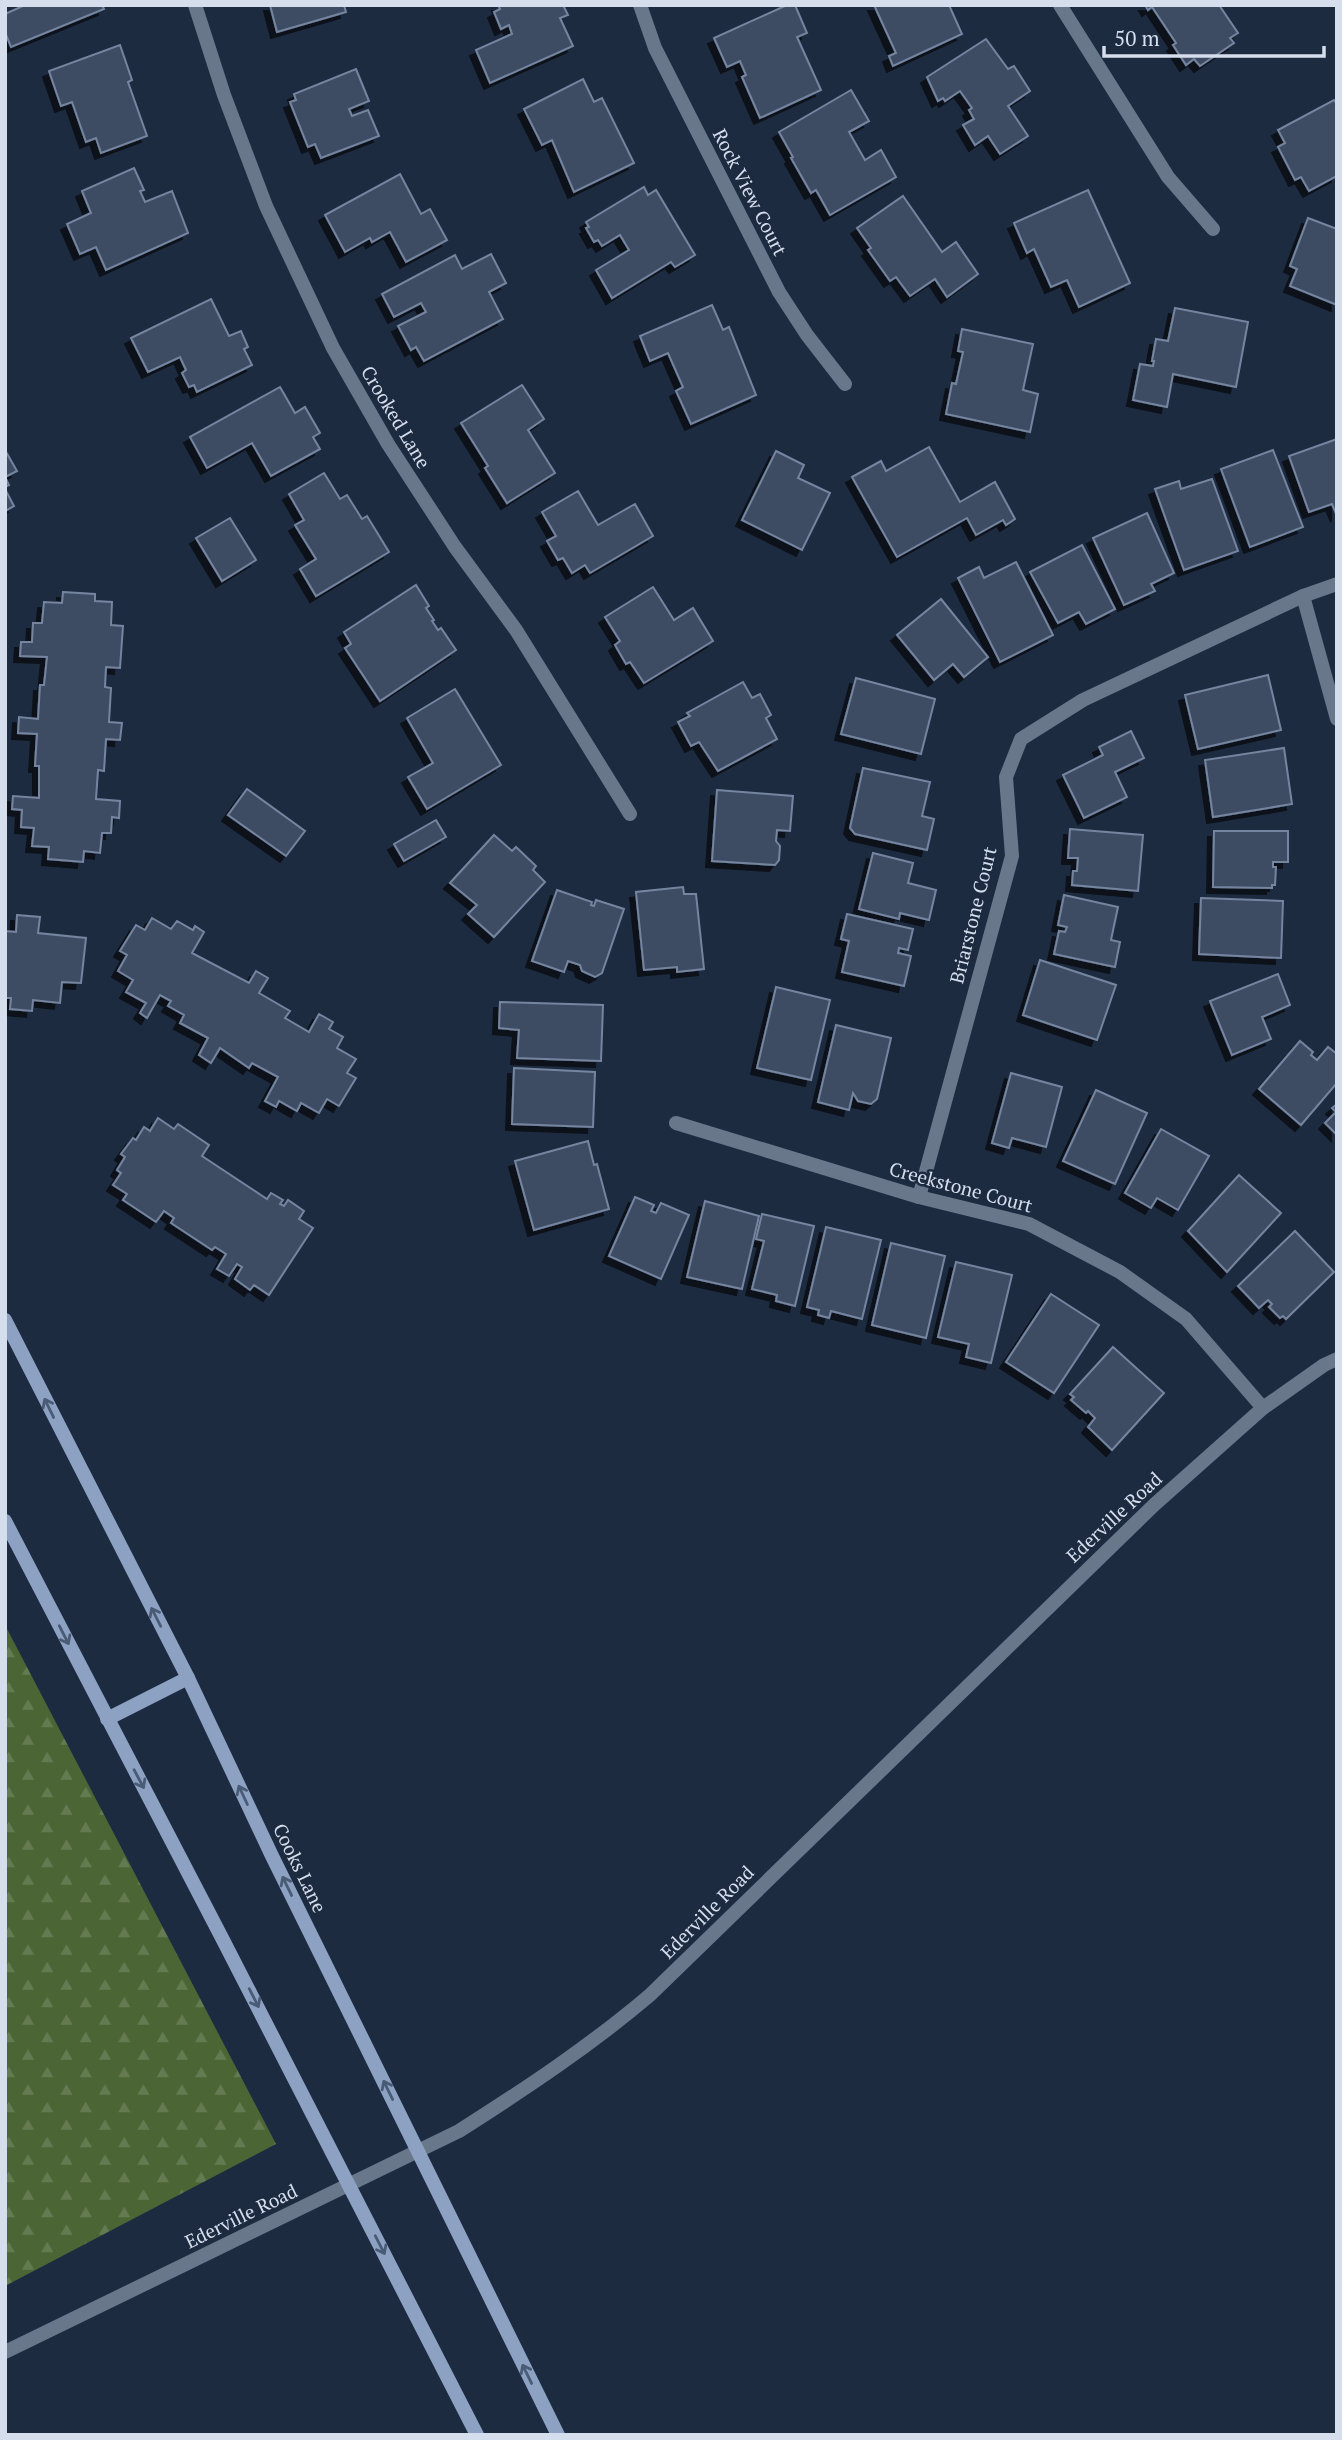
<svg xmlns="http://www.w3.org/2000/svg" width="1342" height="2440" font-family="'PT Serif',serif">
	<style>
		.forest { fill: url(#forest-firs) }
		.building { fill: #3d4c64; stroke: #7585a0; stroke-width: 2; filter: url(#shadow) }
		.lines { fill: none; stroke-linecap: round; stroke-linejoin: round }
		.minor { stroke: #69778b; stroke-width: 14 }
		.tertiary { stroke: #69778b; stroke-width: 14 }
		.secondary { stroke: #8da2c3; stroke-width: 14 }
		.oneway { stroke: #4a5b75 }
		.labels { text-anchor: middle; stroke-width: 5; stroke-linejoin: round; paint-order: stroke }
		.street-label { font-size: 19px; fill: #d5deed; stroke: #1d2b41 }
	</style>
	<defs>
		<pattern id="forest-firs" width="22" height="20" patternUnits="userSpaceOnUse" patternTransform="scale(1.75)"><rect width="22" height="20" fill="#4b6534"/><path d="M5 1l3.5 6h-7zM16 11l3.5 6h-7z" fill="#647b52"/></pattern>
		<filter id="shadow"><feDropShadow dx="-6" dy="6" stdDeviation="0" flood-color="#0009"/></filter>
	</defs>
	<rect width="100%" height="100%" fill="#1d2b41"/>
	<path class="forest" d="M5 1625 276 2144 5 2286Z"/>
	<g class="building">
		<path d="M25 5H102L104 9 11 47 5 32V14Z"/>
		<path d="M270 5H344L346 12 277 32Z"/>
		<path d="M498 5H563L568 15 560 18 573 46 490 83 476 50 512 34 509 25 501 29 494 12 500 9Z"/>
		<path d="M787 5H795L807 33 797 37 821 90 760 118 742 77 746 75 740 61 727 67 714 38Z"/>
		<path d="M874 5H949L962 34 893 66 889 56 896 53Z"/>
		<path d="M1145 5H1219L1238 33 1230 38 1234 43 1200 66 1194 59 1186 65 1173 45 1176 43 1152 7 1148 10Z"/>
		<path d="M986 39 1008 69 1014 66 1030 91 1008 106 1028 136 1000 154 988 136 975 145 963 125 974 119 969 110 972 108 960 91 945 101 943 98 938 101 927 77Z"/>
		<path d="M120 45 132 80 128 82 147 136 101 153 96 138 86 142 72 102 61 106 49 71Z"/>
		<path d="M356 69 369 101 349 109 352 116 368 110 379 136 321 158 315 144 308 147 290 102 296 100 294 94Z"/>
		<path d="M583 79 594 102 602 98 634 163 574 192 552 140 542 145 524 109Z"/>
		<path d="M851 90 869 121 849 132 865 160 881 150 896 177 830 215 816 190 811 193 791 158 793 157 779 132Z"/>
		<path d="M1334 100 1337 104V176L1309 191 1301 177 1295 180 1278 147 1285 143 1278 130Z"/>
		<path d="M134 168 144 190 140 191 145 202 172 191 188 233 106 270 96 247 80 254 67 224 91 213 82 191Z"/>
		<path d="M400 174 421 214 430 209 447 240 406 262 390 232 372 242 370 238 345 252 325 215Z"/>
		<path d="M644 187 648 195 656 190 695 255 675 267 671 262 612 298 596 270 629 250 620 235 602 246 598 240 594 242 586 228 589 227 586 222Z"/>
		<path d="M1088 190 1130 283 1079 307 1067 280 1051 287 1034 249 1027 253 1014 223Z"/>
		<path d="M903 196 942 252 956 242 978 274 947 297 935 279 910 296 896 277 890 281 868 250 871 248 857 228Z"/>
		<path d="M1308 218 1337 229V305L1290 286 1297 269 1290 266Z"/>
		<path d="M491 254 506 283 489 292 503 319 424 361 416 347 411 350 398 326 426 312 421 303 394 317 382 294 455 255 462 269Z"/>
		<path d="M211 299 229 336 241 331 248 347 244 349 252 365 197 392 194 385 189 387 182 373 186 370 180 357 148 372 131 338Z"/>
		<path d="M712 305 723 330 729 327 756 395 691 424 676 391 683 387 668 353 650 361 640 336Z"/>
		<path d="M1175 308 1248 322 1236 387 1173 374 1167 407 1133 400 1140 364 1153 366 1154 361H1152L1156 339 1168 341Z"/>
		<path d="M962 329 1033 344 1023 390 1038 394 1030 432 946 414 952 383 956 384 963 352 958 351Z"/>
		<path d="M522 385 544 419 528 430 555 473 507 503 485 468 488 466 461 423Z"/>
		<path d="M280 387 295 413 305 407 320 433 313 437 320 449 271 476 252 443 207 468 190 437Z"/>
		<path d="M1337 439V516L1332 504 1309 512 1289 456Z"/>
		<path d="M929 447 960 502 995 482 1015 519 1006 525 1003 520 976 535 967 518 897 557 852 477 881 461 886 471Z"/>
		<path d="M5 450 17 471 5 477 9 485 5 487Z"/>
		<path d="M1273 450 1303 527 1250 547 1221 469Z"/>
		<path d="M776 451 804 465 798 478 830 493 802 550 742 520Z"/>
		<path d="M324 473 340 499 347 495 362 519 367 516 389 552 316 596 300 569 316 559 295 525 304 520 289 494Z"/>
		<path d="M1212 479 1238 551 1184 570 1155 489 1179 481 1181 489Z"/>
		<path d="M5 489 14 506 5 511Z"/>
		<path d="M578 491 598 525 635 504 653 536 590 573 585 565 572 573 563 558 558 560 547 541 556 536 542 512Z"/>
		<path d="M1147 513 1174 573 1151 584 1155 591 1124 605 1093 538Z"/>
		<path d="M230 518 256 560 222 581 196 538Z"/>
		<path d="M1082 545 1115 609 1086 624 1079 612 1058 623 1030 572Z"/>
		<path d="M1016 562 1053 635 1000 662 958 578 979 567 984 578Z"/>
		<path d="M416 585 429 606 426 608 434 620 432 621 438 630 441 628 456 650 380 701 345 648 351 644 344 632Z"/>
		<path d="M653 587 674 620 693 608 713 641 644 683 630 662 626 664 615 645 620 641 605 617Z"/>
		<path d="M63 592 95 594V601L112 602 111 625 123 626 120 668 106 667 105 687 111 688 109 722 122 723 120 740 106 739 104 771 98 770 96 799 120 801 119 818 112 817 111 833H102L100 853 84 851 83 862 48 859 49 847 32 846 34 828 21 827 22 810 12 809 13 796 39 798V766H35L37 734 18 733 19 717 38 719 40 685H44L47 657 20 656 21 642H32L33 623H42L44 602 62 603Z"/>
		<path d="M941 599 988 657 964 677 953 664 934 680 897 635Z"/>
		<path d="M1268 675 1281 730 1198 749 1185 695Z"/>
		<path d="M856 678 935 699 921 754 841 734Z"/>
		<path d="M743 682 752 698 760 694 771 715 766 718 777 739 718 771 699 742 691 746 678 722 690 716 687 713Z"/>
		<path d="M455 689 501 765 427 809 408 777 433 763 407 718Z"/>
		<path d="M1131 731 1144 758 1115 772 1127 797 1084 818 1063 775 1103 755 1099 747Z"/>
		<path d="M1284 748 1292 804 1213 817 1205 760Z"/>
		<path d="M863 768 930 782 922 816 934 819 927 850 855 834 850 828Z"/>
		<path d="M247 789 305 831 286 856 228 815Z"/>
		<path d="M717 790 793 796 790 831 777 830 776 841 780 846 779 860 775 865 712 861Z"/>
		<path d="M436 820 446 837 404 861 394 844Z"/>
		<path d="M1070 829 1143 835 1138 891 1072 885 1073 871H1077L1078 858H1068Z"/>
		<path d="M1214 831H1288V862H1273V867H1276L1275 885H1272V888L1213 887Z"/>
		<path d="M494 835 512 851 516 847 536 866 533 870 545 882 494 937 468 914 477 905 450 883Z"/>
		<path d="M873 853 913 863 908 883 936 890 929 920 900 913 899 919 859 909Z"/>
		<path d="M683 887 684 894H696L704 969 677 972V967L644 970 636 892Z"/>
		<path d="M557 890 592 902 591 905 594 906 596 900 624 909 602 973 595 977 582 971 580 965 568 961 564 972 532 961Z"/>
		<path d="M1064 895 1118 907 1111 940 1120 942 1115 967 1054 954 1059 931 1065 932 1067 927 1058 925Z"/>
		<path d="M1201 898 1283 901 1281 958 1199 954Z"/>
		<path d="M847 914 913 929 908 950 899 948 898 953 911 956 904 986 842 972 849 941 841 939Z"/>
		<path d="M17 915 40 917 38 933 86 938 81 983 62 982 60 1003 33 1000 32 1011 10 1009 11 998H5V931L16 932Z"/>
		<path d="M152 918 171 929 177 921 193 930 195 926 204 932 192 953 249 983 256 971 268 978 259 993 290 1011 285 1018 309 1032 319 1014 333 1022 329 1029 343 1037 337 1048 356 1059 347 1073 356 1078 339 1106 327 1099 319 1113 301 1103 297 1111 279 1101 276 1107 265 1101 278 1077 252 1063 249 1068 220 1048 211 1063 199 1055 208 1038 180 1023 184 1015 168 1006 171 1001 160 995 147 1018 140 1013 146 1003 126 992 133 980 118 971 127 955 120 951 136 925 145 930Z"/>
		<path d="M1040 960 1116 985 1097 1040 1023 1015Z"/>
		<path d="M1278 974 1290 1005 1262 1017 1271 1039 1232 1055 1210 1001Z"/>
		<path d="M776 987 830 1000 811 1080 757 1068Z"/>
		<path d="M500 1002 603 1005 601 1061 517 1058 519 1030 499 1028Z"/>
		<path d="M836 1025 891 1038 877 1099 871 1104 858 1101 853 1093 849 1110 818 1102Z"/>
		<path d="M1300 1041 1313 1052 1311 1055 1317 1060 1328 1047 1337 1054V1083L1301 1125 1259 1089Z"/>
		<path d="M514 1068 595 1072 593 1127 512 1124Z"/>
		<path d="M1011 1073 1062 1087 1046 1147 1012 1138 1009 1148 992 1143Z"/>
		<path d="M1096 1090 1147 1113 1115 1184 1063 1161Z"/>
		<path d="M1337 1104V1135L1325 1123 1336 1112 1332 1108Z"/>
		<path d="M158 1118 174 1129 178 1124 209 1145 202 1156 267 1199 271 1193 283 1200 280 1204 284 1206 288 1200 304 1211 299 1219 313 1228 269 1295 254 1285 250 1290 235 1279 242 1267 237 1264 229 1276 217 1269 226 1254 215 1247 212 1250 171 1223 174 1218 164 1211 156 1222 123 1200 127 1194 113 1185 121 1173 117 1170 125 1157 121 1154 133 1138 136 1140 144 1127 150 1131Z"/>
		<path d="M1161 1129 1209 1156 1178 1210 1157 1198 1151 1208 1125 1193Z"/>
		<path d="M588 1141 594 1165 597 1164 609 1209 534 1230 515 1161Z"/>
		<path d="M1239 1175 1281 1213 1227 1272 1188 1231Z"/>
		<path d="M635 1197 654 1205 651 1211 656 1213 661 1203 689 1215 661 1279 609 1256Z"/>
		<path d="M705 1201 759 1216 742 1289 687 1277Z"/>
		<path d="M762 1214 814 1226 795 1306 776 1301 777 1295 752 1289 764 1241 756 1239Z"/>
		<path d="M826 1227 881 1240 862 1319 831 1311 829 1318 818 1315 819 1310 807 1307Z"/>
		<path d="M1295 1231 1334 1272 1286 1319 1283 1316 1280 1318 1269 1307 1272 1304 1268 1300 1259 1308 1238 1286Z"/>
		<path d="M891 1243 945 1256 926 1338 872 1325Z"/>
		<path d="M956 1262 1012 1275 991 1363 966 1357 969 1344 938 1337Z"/>
		<path d="M1051 1294 1099 1325 1054 1393 1006 1362Z"/>
		<path d="M1113 1347 1164 1393 1112 1450 1088 1427 1095 1418 1088 1411 1086 1413 1071 1400 1074 1397 1070 1394Z"/>
	</g>
	<g class="lines">
		<g class="minor">
			<path d="M195 5 224 95 266 206 333 348 388 444 455 547 516 630 630 814"/>
			<path d="M640 5 655 48 779 292 807 335 845 384"/>
			<path d="M1060 5 1168 177 1213 229"/>
			<path d="M1303 596 1337 719"/>
			<path d="M676 1123 919 1197 1029 1224 1120 1272 1186 1319 1263 1408"/>
			<path d="M919 1197 1012 856 1006 777 1021 739 1083 700 1303 596 1337 584"/>
		</g>
		<path class="tertiary" d="M5 2352 459 2131C525 2089 590 2046 650 1995L1154 1505 1263 1408 1324 1365 1337 1359"/>
		<g class="secondary">
			<path d="M5 1320 188 1678 272 1856 558 2435"/>
			<path d="M5 1521 222 1938 477 2435"/>
			<path d="M107 1719 188 1678"/>
		</g>
	</g>
	<defs><path id="oneway-shaft" d="M-6 0H5M1.5-3L5.5 0L1.5 3" fill="none" stroke-width="1.6" stroke-linecap="round" stroke-linejoin="round" transform="scale(1.75)"/></defs>
	<g class="oneway">
		<use href="#oneway-shaft" transform="translate(49 1408) rotate(-116)"/>
		<use href="#oneway-shaft" transform="translate(156 1617) rotate(-117)"/>
		<use href="#oneway-shaft" transform="translate(64 1635) rotate(63)"/>
		<use href="#oneway-shaft" transform="translate(139 1779) rotate(62)"/>
		<use href="#oneway-shaft" transform="translate(243 1795) rotate(-115)"/>
		<use href="#oneway-shaft" transform="translate(287 1886) rotate(-116)"/>
		<use href="#oneway-shaft" transform="translate(254 1998) rotate(63)"/>
		<use href="#oneway-shaft" transform="translate(388 2090) rotate(-116)"/>
		<use href="#oneway-shaft" transform="translate(380 2245) rotate(63)"/>
		<use href="#oneway-shaft" transform="translate(527 2374) rotate(-116)"/>
	</g>
	<g class="labels">
		<g class="street-label">
			<text transform="translate(750 192) rotate(63)" y="7">Rock View Court</text>
			<text transform="translate(396 417) rotate(59)" y="7">Crooked Lane</text>
			<text transform="translate(973 915) rotate(-76)" y="7">Briarstone Court</text>
			<text transform="translate(961 1187) rotate(15)" y="7">Creekstone Court</text>
			<text transform="translate(1114 1517) rotate(-43)" y="7">Ederville Road</text>
			<text transform="translate(300 1868) rotate(64)" y="7">Cooks Lane</text>
			<text transform="translate(707 1912) rotate(-45)" y="7">Ederville Road</text>
			<text transform="translate(241 2216) rotate(-26)" y="7">Ederville Road</text>
		</g>
	</g>
	<rect width="1342" height="2440" fill="none" stroke="#d5deed" stroke-width="14"/>
	<path d="M1104 46v10h220v-10" fill="none" stroke="#d5deed" stroke-width="3.5"/>
	<text x="1114" y="46" font-size="21" fill="#d5deed" stroke="#1d2b41" stroke-width="5" paint-order="stroke">50 m</text>
</svg>
